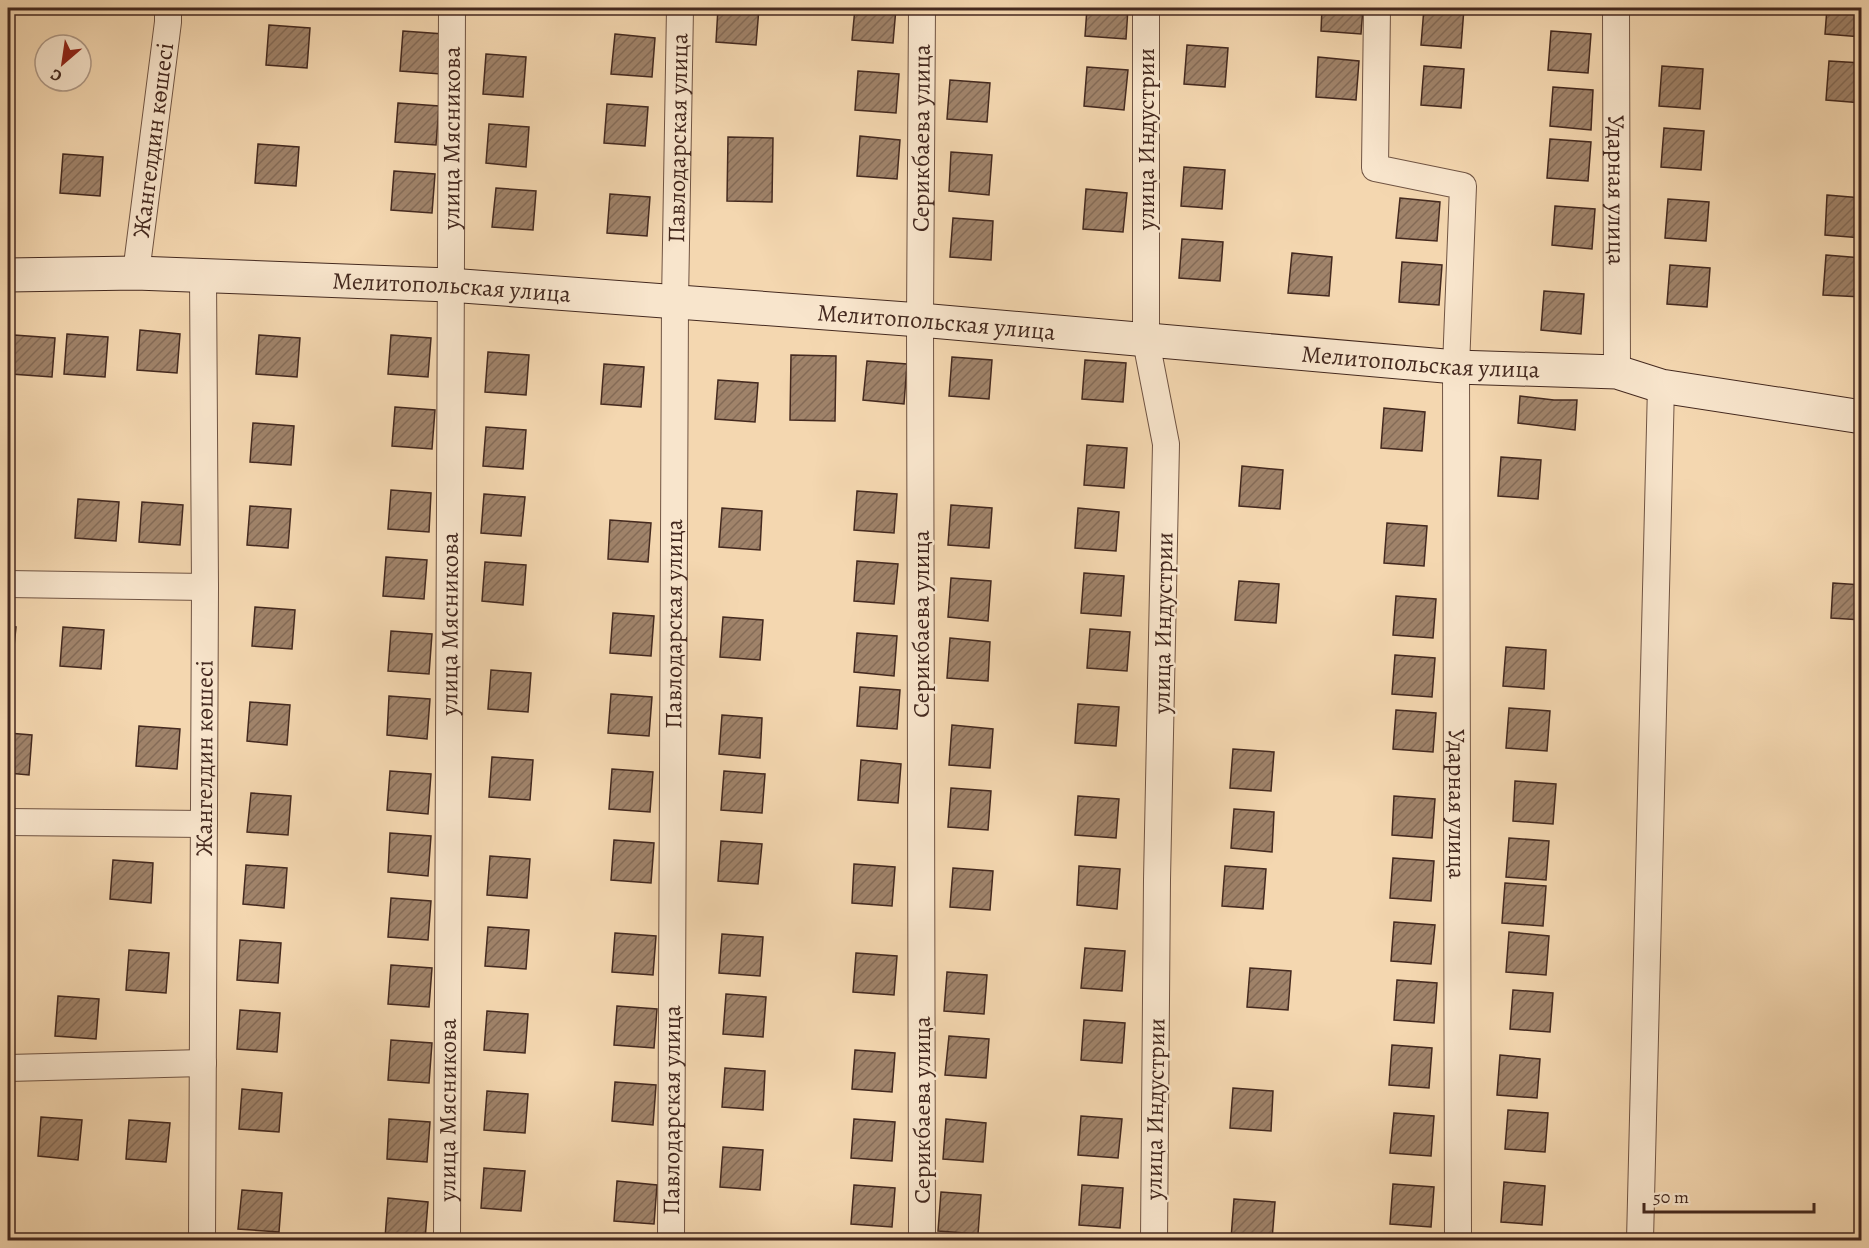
<svg xmlns="http://www.w3.org/2000/svg" width="1869" height="1248" font-family="Alegreya,serif">
	<style>
		.building { fill: url(#building-hatch); stroke: #44291f; stroke-width: 1.5 }
		.lines { fill: none; stroke-linecap: round; stroke-linejoin: round }
		.street-casing { stroke: #705443; stroke-width: 28 }
		.secondary-casing { stroke: #44291f; stroke-width: 35 }
		.street { stroke: #f8e5cc; stroke-width: 26 }
		.secondary { stroke: #f8e5cc; stroke-width: 33 }
		.labels { text-anchor: middle; stroke-width: 5; stroke-linejoin: round; paint-order: stroke }
		.street-label { font-size: 24px; fill: #44291f; stroke: #f8e5cc }
	</style>
	<defs>
		<pattern id="building-hatch" width="6" height="6" patternUnits="userSpaceOnUse" patternTransform="scale(1.5)"><rect width="6" height="6" fill="#a0836a"/><path d="M-1 1l2-2M0 6l6-6M5 7l2-2" fill="none" stroke="#846b57"/></pattern>
	</defs>
	<rect width="100%" height="100%" fill="#f4d7b0"/>
	<filter id="stains"><feTurbulence type="fractalNoise" baseFrequency=".00333" numOctaves="4"/><feColorMatrix values="0 0 0 0 .2 0 0 0 0 .09 0 0 0 0 .02 0 0 0 .5 -.17"/></filter>
	<radialGradient id="worn" r=".72"><stop offset=".6" stop-color="#630" stop-opacity="0"/><stop offset="1" stop-color="#630" stop-opacity=".3"/></radialGradient>
	<g class="building">
		<path d="M718 8H759L756 45 716 42Z"/>
		<path d="M855 8H896L893 43 852 40Z"/>
		<path d="M949 8H990L989 13 949 10Z"/>
		<path d="M1087 8H1128L1126 39 1085 36Z"/>
		<path d="M1322 8H1363L1361 34 1321 31Z"/>
		<path d="M1424 8H1464L1461 48 1421 45Z"/>
		<path d="M1827 8H1862V37L1825 34Z"/>
		<path d="M269 25 310 28 307 68 266 65Z"/>
		<path d="M403 31 444 34 441 74 400 71Z"/>
		<path d="M1551 31 1591 34 1588 73 1548 70Z"/>
		<path d="M615 34 655 38 652 77 611 74Z"/>
		<path d="M1187 45 1228 48 1225 87 1184 84Z"/>
		<path d="M486 54 526 57 523 97 483 94Z"/>
		<path d="M1318 57 1359 61 1356 100 1316 97Z"/>
		<path d="M1829 61 1862 63V103L1826 100Z"/>
		<path d="M1424 66 1464 69 1461 108 1421 105Z"/>
		<path d="M1662 66 1703 69 1700 109 1659 106Z"/>
		<path d="M1087 67 1128 70 1124 110 1084 106Z"/>
		<path d="M858 71 899 74 896 113 855 110Z"/>
		<path d="M950 80 990 83 987 122 947 119Z"/>
		<path d="M1553 87 1593 90 1591 130 1550 126Z"/>
		<path d="M398 103 439 106 436 145 395 142Z"/>
		<path d="M607 104 648 107 645 146 604 143Z"/>
		<path d="M489 124 529 127 526 167 486 163Z"/>
		<path d="M1664 128 1704 131 1701 170 1661 167Z"/>
		<path d="M860 136 900 140 897 179 857 176Z"/>
		<path d="M728 137 773 138 772 202 727 201Z"/>
		<path d="M1550 139 1591 142 1588 181 1547 178Z"/>
		<path d="M258 144 299 147 296 186 255 183Z"/>
		<path d="M951 152 992 155 989 195 949 191Z"/>
		<path d="M63 154 103 157 100 196 60 193Z"/>
		<path d="M1184 167 1225 170 1222 209 1181 206Z"/>
		<path d="M394 171 435 174 432 213 391 210Z"/>
		<path d="M496 188 536 191 533 230 492 227Z"/>
		<path d="M1086 189 1127 193 1123 232 1083 229Z"/>
		<path d="M610 194 650 197 647 236 607 233Z"/>
		<path d="M1827 195 1862 198V238L1825 235Z"/>
		<path d="M1400 198 1440 202 1437 241 1396 238Z"/>
		<path d="M1668 199 1709 202 1706 241 1665 238Z"/>
		<path d="M1555 206 1595 209 1592 249 1552 245Z"/>
		<path d="M953 218 993 221 991 260 950 257Z"/>
		<path d="M1182 239 1223 242 1220 281 1179 278Z"/>
		<path d="M1292 253 1332 257 1329 296 1288 293Z"/>
		<path d="M1826 255 1862 258V297L1823 295Z"/>
		<path d="M1402 262 1442 265 1439 305 1399 302Z"/>
		<path d="M1670 265 1710 268 1707 307 1667 304Z"/>
		<path d="M1544 291 1584 294 1581 334 1541 330Z"/>
		<path d="M140 330 180 334 177 373 137 370Z"/>
		<path d="M67 334 108 337 105 377 64 374Z"/>
		<path d="M14 335 55 338 52 377 11 374Z"/>
		<path d="M259 335 300 338 297 377 256 374Z"/>
		<path d="M391 335 431 338 428 377 388 374Z"/>
		<path d="M488 352 529 355 526 395 485 392Z"/>
		<path d="M791 355 836 356 835 421 790 420Z"/>
		<path d="M952 357 992 360 989 399 949 396Z"/>
		<path d="M1085 360 1126 363 1123 402 1082 399Z"/>
		<path d="M867 361 907 364 904 404 863 400Z"/>
		<path d="M604 364 644 367 641 407 601 404Z"/>
		<path d="M718 380 758 383 755 422 715 419Z"/>
		<path d="M1520 396 1554 400H1577L1575 430 1518 423Z"/>
		<path d="M395 407 435 410 432 449 392 446Z"/>
		<path d="M1384 408 1425 412 1422 451 1381 448Z"/>
		<path d="M253 423 294 426 291 465 250 462Z"/>
		<path d="M486 427 526 430 523 469 483 466Z"/>
		<path d="M1087 445 1127 448 1124 488 1084 485Z"/>
		<path d="M1501 457 1541 460 1538 499 1498 496Z"/>
		<path d="M1242 466 1283 470 1280 509 1239 506Z"/>
		<path d="M391 490 431 493 429 532 388 529Z"/>
		<path d="M857 491 897 494 894 533 854 530Z"/>
		<path d="M484 494 525 497 521 536 481 533Z"/>
		<path d="M78 499 119 502 116 541 75 538Z"/>
		<path d="M142 502 183 505 180 545 139 542Z"/>
		<path d="M951 505 992 508 989 548 948 545Z"/>
		<path d="M250 506 291 509 288 548 247 545Z"/>
		<path d="M722 508 762 511 760 550 719 547Z"/>
		<path d="M1078 508 1119 512 1116 551 1075 548Z"/>
		<path d="M610 520 651 523 648 562 608 559Z"/>
		<path d="M1387 523 1427 526 1424 566 1384 563Z"/>
		<path d="M386 557 427 560 424 599 383 596Z"/>
		<path d="M857 561 898 564 894 604 854 601Z"/>
		<path d="M485 562 526 565 523 605 482 601Z"/>
		<path d="M1084 573 1124 576 1121 616 1081 613Z"/>
		<path d="M951 578 991 581 988 621 948 617Z"/>
		<path d="M1239 581 1279 584 1276 623 1235 620Z"/>
		<path d="M1833 583 1862 585V620L1831 618Z"/>
		<path d="M1396 596 1436 599 1433 638 1393 635Z"/>
		<path d="M255 607 295 610 292 649 252 646Z"/>
		<path d="M613 613 654 616 651 656 610 653Z"/>
		<path d="M723 617 763 620 760 660 720 657Z"/>
		<path d="M8 626 16 627 12 666H8Z"/>
		<path d="M63 627 104 630 101 669 60 666Z"/>
		<path d="M1090 629 1130 632 1127 671 1087 668Z"/>
		<path d="M391 631 432 634 429 674 388 671Z"/>
		<path d="M857 633 897 636 894 676 854 672Z"/>
		<path d="M950 638 990 642 988 681 947 678Z"/>
		<path d="M1506 647 1546 650 1544 689 1503 686Z"/>
		<path d="M1395 655 1435 658 1432 697 1392 694Z"/>
		<path d="M491 670 531 673 528 712 488 709Z"/>
		<path d="M860 687 900 690 897 729 857 726Z"/>
		<path d="M611 694 652 697 649 736 608 733Z"/>
		<path d="M389 696 430 699 427 739 387 735Z"/>
		<path d="M250 702 290 705 287 745 247 741Z"/>
		<path d="M1078 704 1119 707 1116 746 1075 743Z"/>
		<path d="M1509 708 1550 711 1547 751 1506 748Z"/>
		<path d="M1396 710 1436 713 1433 752 1393 749Z"/>
		<path d="M722 715 762 718 760 758 719 754Z"/>
		<path d="M952 725 993 729 990 768 949 765Z"/>
		<path d="M139 726 180 729 177 769 136 766Z"/>
		<path d="M8 733 32 735 29 775 8 773Z"/>
		<path d="M1233 749 1274 752 1271 791 1230 788Z"/>
		<path d="M492 757 533 760 530 800 489 797Z"/>
		<path d="M861 760 901 764 898 803 858 800Z"/>
		<path d="M612 769 653 772 650 812 609 809Z"/>
		<path d="M390 771 431 774 428 814 387 810Z"/>
		<path d="M724 771 765 774 762 813 721 810Z"/>
		<path d="M1515 781 1556 784 1553 824 1513 821Z"/>
		<path d="M951 788 991 791 988 830 948 827Z"/>
		<path d="M251 793 291 796 288 835 247 832Z"/>
		<path d="M1078 796 1119 799 1116 838 1075 835Z"/>
		<path d="M1394 796 1435 799 1432 838 1392 835Z"/>
		<path d="M1234 809 1274 812 1272 852 1231 848Z"/>
		<path d="M390 833 431 836 428 876 388 872Z"/>
		<path d="M1509 838 1549 841 1546 880 1506 877Z"/>
		<path d="M614 840 654 843 651 883 611 880Z"/>
		<path d="M721 841 762 844 758 884 718 881Z"/>
		<path d="M490 856 530 859 527 898 487 895Z"/>
		<path d="M1393 858 1434 861 1431 901 1390 898Z"/>
		<path d="M113 860 153 863 151 903 110 899Z"/>
		<path d="M854 864 895 867 892 906 852 903Z"/>
		<path d="M246 865 287 868 284 908 243 904Z"/>
		<path d="M1079 866 1120 869 1117 909 1077 905Z"/>
		<path d="M1225 866 1266 869 1263 909 1222 906Z"/>
		<path d="M953 868 993 871 990 910 950 907Z"/>
		<path d="M1505 883 1546 886 1543 926 1502 923Z"/>
		<path d="M391 898 431 901 428 940 388 937Z"/>
		<path d="M1394 922 1435 925 1431 964 1391 961Z"/>
		<path d="M488 927 529 930 526 969 485 966Z"/>
		<path d="M1509 932 1549 936 1546 975 1506 972Z"/>
		<path d="M615 933 656 936 653 975 612 972Z"/>
		<path d="M722 934 763 937 760 976 719 973Z"/>
		<path d="M240 940 281 943 278 983 237 980Z"/>
		<path d="M1085 948 1125 951 1122 991 1081 988Z"/>
		<path d="M129 950 169 953 166 993 126 990Z"/>
		<path d="M856 953 897 956 894 995 853 992Z"/>
		<path d="M391 965 432 968 429 1007 388 1004Z"/>
		<path d="M1250 968 1291 971 1288 1010 1247 1007Z"/>
		<path d="M947 972 987 975 984 1014 944 1011Z"/>
		<path d="M1397 980 1437 983 1434 1023 1394 1020Z"/>
		<path d="M1513 990 1553 993 1550 1032 1510 1029Z"/>
		<path d="M726 994 766 997 763 1037 723 1034Z"/>
		<path d="M58 996 99 999 96 1039 55 1036Z"/>
		<path d="M617 1006 657 1009 654 1048 614 1045Z"/>
		<path d="M240 1010 280 1013 277 1052 237 1049Z"/>
		<path d="M487 1011 528 1014 525 1053 484 1050Z"/>
		<path d="M1084 1020 1125 1023 1122 1063 1081 1060Z"/>
		<path d="M949 1036 989 1039 986 1078 945 1075Z"/>
		<path d="M391 1040 432 1043 429 1083 388 1080Z"/>
		<path d="M1392 1045 1432 1048 1429 1088 1389 1085Z"/>
		<path d="M855 1050 895 1053 892 1092 852 1089Z"/>
		<path d="M1500 1055 1540 1059 1537 1098 1497 1095Z"/>
		<path d="M725 1068 765 1071 763 1110 722 1107Z"/>
		<path d="M615 1082 656 1085 653 1125 612 1121Z"/>
		<path d="M1233 1088 1273 1091 1271 1131 1230 1128Z"/>
		<path d="M242 1089 282 1093 279 1132 239 1129Z"/>
		<path d="M487 1091 528 1094 525 1133 484 1130Z"/>
		<path d="M1508 1110 1548 1113 1545 1152 1505 1149Z"/>
		<path d="M1394 1113 1434 1116 1431 1156 1390 1153Z"/>
		<path d="M1081 1116 1122 1119 1118 1158 1078 1155Z"/>
		<path d="M41 1117 82 1120 78 1160 38 1156Z"/>
		<path d="M389 1119 430 1122 427 1162 387 1159Z"/>
		<path d="M854 1119 895 1122 892 1161 851 1158Z"/>
		<path d="M946 1119 986 1123 983 1162 943 1159Z"/>
		<path d="M129 1120 170 1123 166 1162 126 1159Z"/>
		<path d="M723 1147 763 1150 760 1190 720 1187Z"/>
		<path d="M484 1168 525 1171 521 1211 481 1208Z"/>
		<path d="M617 1181 657 1185 654 1224 614 1221Z"/>
		<path d="M1504 1182 1545 1186 1542 1225 1501 1222Z"/>
		<path d="M1393 1184 1434 1187 1431 1227 1390 1224Z"/>
		<path d="M854 1185 895 1188 892 1227 851 1224Z"/>
		<path d="M1082 1185 1123 1188 1120 1228 1079 1225Z"/>
		<path d="M242 1190 282 1193 279 1232 238 1229Z"/>
		<path d="M941 1192 981 1195 978 1234 938 1231Z"/>
		<path d="M388 1198 428 1202 425 1240 385 1238Z"/>
		<path d="M1234 1199 1275 1202 1272 1240 1231 1239Z"/>
		<path d="M722 1234 762 1237V1240H721Z"/>
		<path d="M850 1237 890 1240H849Z"/>
	</g>
	<g class="lines">
		<g class="street-casing">
			<g id="street">
				<path d="M1146 8V341L1166 444 1157 880 1154 1240"/>
				<path id="s1" d="M1377 8 1375 168 1463 186 1456 367 1458 1240"/>
				<path id="s2" d="M1616 8 1617 372"/>
				<path id="s3" d="M136 273 168 22V8"/>
				<path d="M8 584 205 587"/>
				<path d="M8 822 204 824"/>
				<path d="M8 1068 203 1063"/>
				<path id="s4" d="M202 1240 205 587 203 276"/>
				<path id="s5" d="M447 1240 452 8"/>
				<path id="s6" d="M671 1240 675 302 680 8"/>
				<path id="s7" d="M922 1240 920 320 922 8"/>
				<path d="M1640 1240 1661 386"/>
			</g>
		</g>
		<g class="secondary-casing">
			<g id="secondary">
				<path id="s8" d="M8 275 136 273 449 285 920 320 1456 367 1617 372 1661 386 1862 417"/>
			</g>
		</g>
		<use href="#street" class="street"/>
		<use href="#secondary" class="secondary"/>
	</g>
	<g class="labels">
		<g class="street-label">
			<text dy="8" stroke="none"><textPath href="#s5" startOffset="1102">улица Мясникова</textPath></text>
			<text dy="8" stroke="none"><textPath href="#s6" startOffset="1102">Павлодарская улица</textPath></text>
			<text dy="8" stroke="none"><textPath href="#s7" startOffset="1102">Серикбаева улица</textPath></text>
			<text transform="translate(1146 139) rotate(-90)" y="8">улица Индустрии</text>
			<text dy="8" stroke="none"><textPath href="#s3" startOffset="134">Жангелдин көшесі</textPath></text>
			<text dy="8" stroke="none"><textPath href="#s2" startOffset="182">Ударная улица</textPath></text>
			<text dy="8" stroke="none"><textPath href="#s8" startOffset="444">Мелитопольская улица</textPath></text>
			<text dy="8" stroke="none"><textPath href="#s8" startOffset="930">Мелитопольская улица</textPath></text>
			<text dy="8" stroke="none"><textPath href="#s8" startOffset="1416">Мелитопольская улица</textPath></text>
			<text transform="translate(1163 623) rotate(-89)" y="8">улица Индустрии</text>
			<text dy="8" stroke="none"><textPath href="#s5" startOffset="616">улица Мясникова</textPath></text>
			<text dy="8" stroke="none"><textPath href="#s6" startOffset="616">Павлодарская улица</textPath></text>
			<text transform="translate(921 624) rotate(-90)" y="8">Серикбаева улица</text>
			<text dy="8" stroke="none"><textPath href="#s4" startOffset="482">Жангелдин көшесі</textPath></text>
			<text dy="8" stroke="none"><textPath href="#s1" startOffset="868">Ударная улица</textPath></text>
			<text transform="translate(1155 1109) rotate(-89)" y="8">улица Индустрии</text>
			<text dy="8" stroke="none"><textPath href="#s5" startOffset="130">улица Мясникова</textPath></text>
			<text dy="8" stroke="none"><textPath href="#s6" startOffset="130">Павлодарская улица</textPath></text>
			<text transform="translate(922 1110) rotate(-90)" y="8">Серикбаева улица</text>
		</g>
	</g>
	<rect width="1869" height="1248" fill="none" stroke="#f4d7b0" stroke-width="30"/>
	<rect x="9" y="9" width="1851" height="1230" fill="none" stroke="#44291f" stroke-width="3"/>
	<rect x="15" y="15" width="1839" height="1218" fill="none" stroke="#44291f" stroke-width="1.5"/>
	<g transform="translate(63 63) rotate(209)"><circle r="28" fill="#f8e5cc" stroke="#b09a87" stroke-width="1.5"/>
	<path d="M0-4.5L10 22L0 15L-10 22Z" fill="#8f2418"/>
	<text y="-9" font-size="16" font-weight="bold" text-anchor="middle" fill="#44291f">С</text>
	</g>
	<path d="M1644 1203v9h170v-9" fill="none" stroke="#44291f" stroke-width="3"/>
	<text x="1653" y="1203" font-size="18" fill="#44291f" stroke="#f8e5cc" stroke-width="4.5" paint-order="stroke">50 m</text>
	<rect width="100%" height="100%" filter="url(#stains)"/>
	<rect width="100%" height="100%" fill="url(#worn)"/>
</svg>
